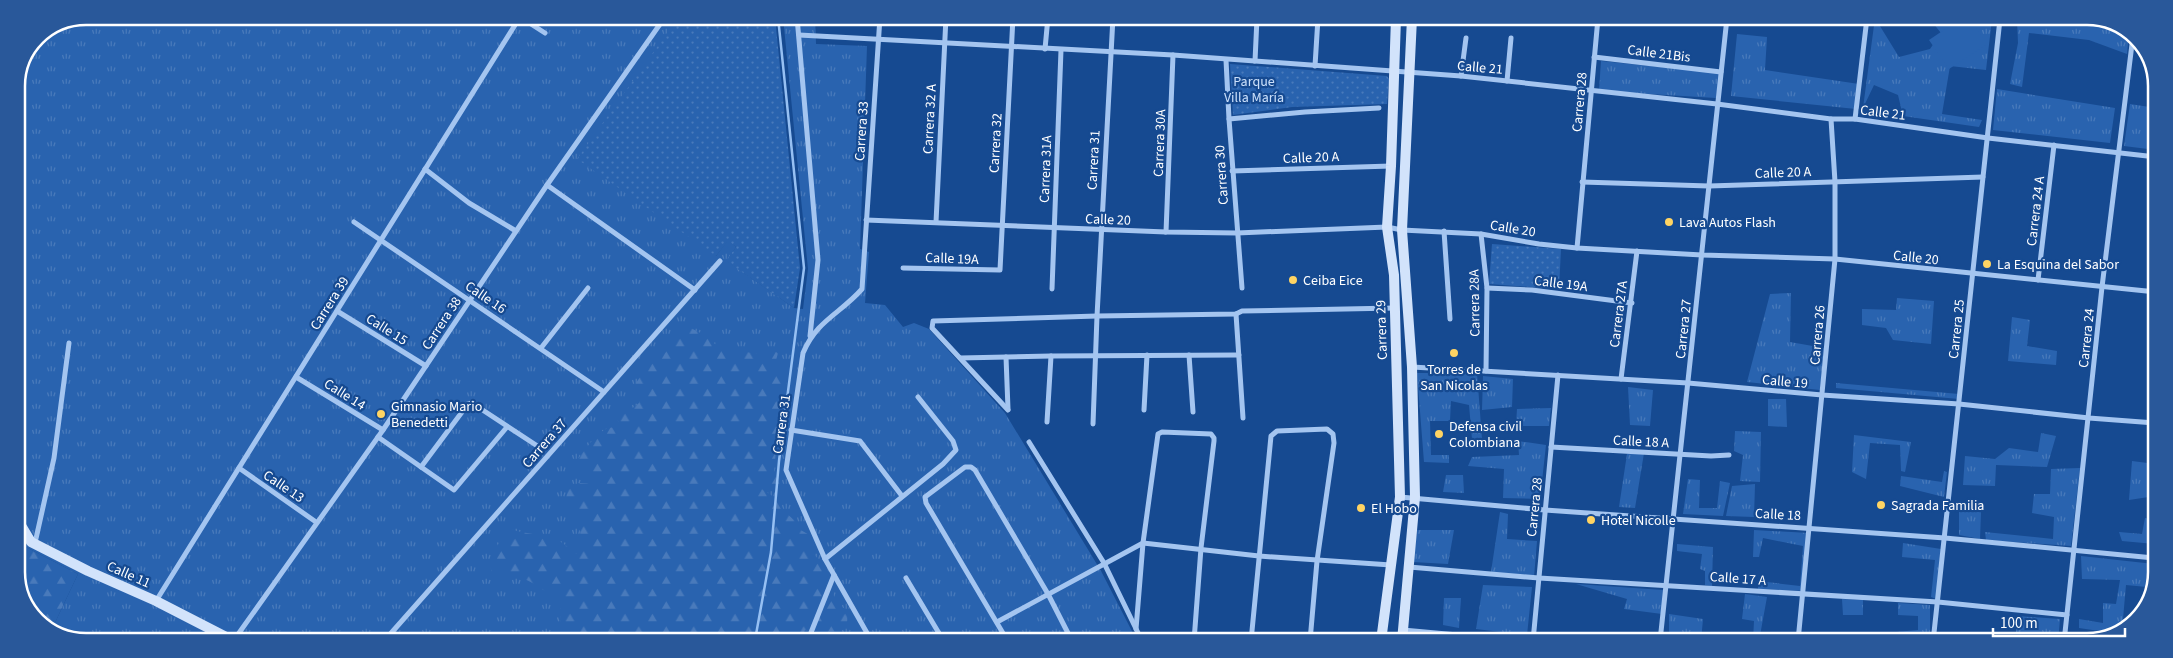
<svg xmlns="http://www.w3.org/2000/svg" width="2173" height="658" font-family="'Source Sans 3',sans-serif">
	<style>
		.grass { fill: url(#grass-tufts) }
		.forest { fill: url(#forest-firs) }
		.park { fill: url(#park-dots) }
		.pitch { fill: #2963af }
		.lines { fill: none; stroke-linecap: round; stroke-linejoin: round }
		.stream { stroke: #96c0f3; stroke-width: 2.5 }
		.street { stroke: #a4c5f0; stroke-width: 5 }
		.secondary { stroke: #d2e3fb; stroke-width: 10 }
		.poi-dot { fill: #ffd463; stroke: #164a91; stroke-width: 2 }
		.labels { text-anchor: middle; stroke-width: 4.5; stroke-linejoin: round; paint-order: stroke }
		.street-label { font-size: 14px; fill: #fff; stroke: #164a91 }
		.park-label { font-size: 14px; fill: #cbe0fb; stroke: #164a91 }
		.poi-label { font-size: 14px; fill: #fff; stroke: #164a91; text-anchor: start }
		.rim { fill: none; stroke: #fff; stroke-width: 2.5 }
	</style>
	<defs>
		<pattern id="grass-tufts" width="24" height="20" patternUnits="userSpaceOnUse" patternTransform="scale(1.25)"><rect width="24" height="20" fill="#2963af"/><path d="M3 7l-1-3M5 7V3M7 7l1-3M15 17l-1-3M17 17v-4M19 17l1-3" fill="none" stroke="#497abb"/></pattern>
		<pattern id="forest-firs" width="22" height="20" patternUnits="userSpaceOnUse" patternTransform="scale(1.25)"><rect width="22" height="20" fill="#2963af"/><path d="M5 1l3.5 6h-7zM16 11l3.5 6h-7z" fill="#497abb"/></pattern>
		<pattern id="park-dots" width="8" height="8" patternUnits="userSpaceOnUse" patternTransform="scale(1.25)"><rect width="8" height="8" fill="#2963af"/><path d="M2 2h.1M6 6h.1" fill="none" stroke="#497abb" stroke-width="1.8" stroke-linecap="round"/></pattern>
	</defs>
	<rect width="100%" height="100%" fill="#164a91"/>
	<g class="grass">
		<path d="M86 16 680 17 677 19 716 256 728 240 736 247 727 261 794 308 803 309 808 269 783 17H815L816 44 867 46 860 249 869 252 865 303 885 305 903 327 914 323 929 329 1005 413 1101 571 1137 641 68 639 52 629 78 574 16 542V86L37 36Z"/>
		<path d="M1875 18 1899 57 1930 49 1941 33 1929 18 1992 19 1986 70 1950 66 1942 114 1982 120 1979 127 1903 116 1898 95 1874 85 1863 108Z"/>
		<path d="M2017 19H2046L2116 25 2129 33 2127 54 2089 40 2029 33 2022 87 2010 84 2018 43Z"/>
		<path d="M1737 34 1767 37 1765 70 1859 84 1856 109 1731 96Z"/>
		<path d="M1601 61 1720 73 1716 98 1599 91Z"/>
		<path d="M1997 89 2115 108 2110 143 1993 130Z"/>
		<path d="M2130 104 2156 108V150L2124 146Z"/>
		<path d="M1791 293 1790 342 1824 348 1820 390 1747 382 1770 294Z"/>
		<path d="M1897 298 1934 301 1931 344 1893 340 1886 328 1862 325V309L1896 310Z"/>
		<path d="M2012 317 2030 320 2027 346 2057 351 2056 365 2008 361Z"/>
		<path d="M1417 373H1477L1482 439H1472L1469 405 1451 401 1450 421H1430L1431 455H1449V463L1424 462Z"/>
		<path d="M1483 376 1513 379 1512 407 1482 410Z"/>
		<path d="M1836 383 1959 394V399L1836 388Z"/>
		<path d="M1628 387 1653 390 1650 426 1630 425Z"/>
		<path d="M1768 399H1786L1787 427 1768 426Z"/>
		<path d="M1551 408 1549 426H1516L1517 409Z"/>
		<path d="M1735 431 1761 432 1760 482 1740 481 1743 455 1734 451Z"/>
		<path d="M2041 433 2056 436 2047 467 1996 465 1995 486 1963 485 1965 456 1995 459 2009 448 2038 452Z"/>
		<path d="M1854 435 1911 442 1905 472 1901 471 1900 445 1870 443 1866 479 1852 472Z"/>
		<path d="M1518 441 1546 445 1540 499 1503 498 1504 469 1468 466 1472 457 1519 455Z"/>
		<path d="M1644 453 1635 508 1619 507 1627 454Z"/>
		<path d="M2132 461 2155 464V496L2129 500Z"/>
		<path d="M2080 468 2071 546 1986 540 1985 532 2053 539 2054 517 2032 513 2034 494H2050L2051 469Z"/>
		<path d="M1944 471 1947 472 1944 497 1900 486 1901 476 1942 482Z"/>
		<path d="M1446 475H1463L1464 493 1443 492Z"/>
		<path d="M1688 479 1700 480 1699 508H1717L1720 481 1730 483 1723 516 1683 514Z"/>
		<path d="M1755 484 1754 517 1726 516 1732 486Z"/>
		<path d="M1959 511 1981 512 1980 539 1959 535Z"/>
		<path d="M1500 512 1508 514 1507 539 1537 541 1534 577 1491 572Z"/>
		<path d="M2145 518 2155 520V544L2122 541 2119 532 2142 534Z"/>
		<path d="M1417 530H1454L1448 564 1413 562Z"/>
		<path d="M1754 530 1809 533 1805 591 1758 589V581L1800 586 1803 546 1763 538 1759 557H1753Z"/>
		<path d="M1903 543 1941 549 1936 599 1931 597 1935 560 1902 557Z"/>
		<path d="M1677 544 1713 547 1712 586 1705 585V571L1700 569 1702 554 1677 551Z"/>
		<path d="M2081 556 2154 564V573L2147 587 2126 585 2122 630 2113 633 2079 628V619L2103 623V603L2116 604 2120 580 2082 579Z"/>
		<path d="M1576 584 1663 590 1662 614 1624 609 1627 599Z"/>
		<path d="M1483 585 1532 587 1527 635 1476 629Z"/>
		<path d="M1745 594 1767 597 1759 641H1753L1754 621 1742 619Z"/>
		<path d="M1444 598H1461L1459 628 1443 625Z"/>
		<path d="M1842 599 1863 600V615H1843Z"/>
		<path d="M1898 603 1930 605V642H1916L1897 637 1896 632 1918 630V616L1898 615Z"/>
		<path d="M1669 614 1703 619 1701 641H1669Z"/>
		<path d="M2018 616 2060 619 2058 642H2050L2016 632Z"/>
	</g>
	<g class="forest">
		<path d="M687 326 708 337 718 347 725 346 738 351 762 354 767 348 778 353 775 364 788 377 778 427 774 473 782 489 766 485 760 488C774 496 776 498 784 510 790 519 795 517 799 529L811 536 814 544 809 552C821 559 829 568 825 582L833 590 835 603 847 610C850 641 834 626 817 635L805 630 801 640H567L560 620 561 605C549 592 527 577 509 574 504 573 498 575 493 575 492 572 490 567 490 564 492 551 502 537 511 529 526 535 543 533 557 540 564 543 570 549 576 554L582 549C581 542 581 532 578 525 574 511 560 508 569 488L579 483 593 484 592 479 579 473 573 465C582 455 596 431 609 428 614 427 620 428 625 429L616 419 617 407 630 410 639 403 640 392 636 383 649 364 666 352 679 331Z"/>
		<path d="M16 542 78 574 52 629 33 618 16 577Z"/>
	</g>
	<g class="park">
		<path d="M680 17H775L800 268 794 308 726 261 736 247 728 241 716 256 577 159 677 19Z"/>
		<path d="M1230 64 1387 76 1389 79 1387 104 1292 107 1233 115Z"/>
		<path d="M1492 244 1561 249 1559 289 1489 284Z"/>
	</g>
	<path class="pitch" d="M1960 19H1970L1987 44 1949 69 1929 40Z"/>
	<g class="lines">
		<path class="stream" d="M755 640 771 552 779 461 804 268 778 17"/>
		<g class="street">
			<path d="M520 17 545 33"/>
			<path d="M797 17 818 260 810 336"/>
			<path d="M2088 19 2110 22"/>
			<path d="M799 35 1173 55 1461 76 1717 104 1831 119H1855L1988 138 2156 157"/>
			<path d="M1045 49 1048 17"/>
			<path d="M1594 57 1721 72"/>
			<path d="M1226 60 1229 119 1242 288"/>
			<path d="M1255 61 1257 18"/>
			<path d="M1315 66 1318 18"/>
			<path d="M1461 76 1466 38"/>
			<path d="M1507 81 1511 38"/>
			<path d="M1229 119 1305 112 1379 108"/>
			<path d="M1855 119 1867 18"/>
			<path d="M425 169 469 203 516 231"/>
			<path d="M1232 171 1391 166"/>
			<path d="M1582 182 1709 186 1983 177"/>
			<path d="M547 185 695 290"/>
			<path d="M866 220 1166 232 1237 233 1387 227 1402 230 1481 234 1539 244 1577 248 1702 255 1835 259 2156 292"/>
			<path d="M354 222 604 392"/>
			<path d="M936 222 946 17"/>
			<path d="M1444 231 1450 319"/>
			<path d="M1166 232 1173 55"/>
			<path d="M1481 234 1487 288 1486 371"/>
			<path d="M1577 248 1598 18"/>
			<path d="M903 268 1000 270 1013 17"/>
			<path d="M2038 280 2054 145"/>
			<path d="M1487 288 1532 290 1632 303"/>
			<path d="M1052 289 1061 50"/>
			<path d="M337 311 426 366"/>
			<path d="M1236 314 1243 418"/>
			<path d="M541 348 588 288"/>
			<path d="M1189 355 1193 412"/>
			<path d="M1006 357 1008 409"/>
			<path d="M960 358 1051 356 1239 355"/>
			<path d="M1412 367 1688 383 1822 395 1959 404 2089 418 2155 423"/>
			<path d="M296 377 383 430"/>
			<path d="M1621 379 1637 251"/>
			<path d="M1008 410 932 328 933 321 1097 316 1236 314 1242 311 1395 308"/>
			<path d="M1144 410 1147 355"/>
			<path d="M1047 422 1051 356"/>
			<path d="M1093 424 1097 316 1113 17"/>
			<path d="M791 430 860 441 902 496"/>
			<path d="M378 437 454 490 507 427"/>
			<path d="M1029 442 1104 563 1142 641"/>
			<path d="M1551 447 1711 456 1729 455"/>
			<path d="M421 467 468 404 472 403 542 449"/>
			<path d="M239 468 316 522"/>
			<path d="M1400 497 1545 510 1945 538 2154 558"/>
			<path d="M16 534 28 540"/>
			<path d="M35 543 54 458 69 343"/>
			<path d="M825 559 943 464 956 450 953 441 918 397"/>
			<path d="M1409 567 1539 578 1938 602 2067 615"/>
			<path d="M906 578 943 640"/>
			<path d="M156 601 520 17"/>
			<path d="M997 622 1143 543 1259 556 1391 565"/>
			<path d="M1136 629 1143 543 1158 434 1162 432 1211 434 1214 438V441L1201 548 1194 641"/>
			<path d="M1403 630 1523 641"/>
			<path d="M234 640 383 430 547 185 665 17"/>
			<path d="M385 640 720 261"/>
			<path d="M808 640 834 575"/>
			<path d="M871 640 825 559 786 470 803 353C817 320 840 314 862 289L880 17"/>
			<path d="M1007 640 926 503 925 497 965 467H971L975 470 1048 594 1072 641"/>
			<path d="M1251 641 1271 436 1277 431 1327 429 1333 434 1334 443 1317 561 1310 641"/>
			<path d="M1533 641 1558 375"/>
			<path d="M1660 641 1727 18"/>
			<path d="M1798 641 1835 259V182L1831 119"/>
			<path d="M1933 642 2000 19"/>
			<path d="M2064 642 2102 287 2133 36"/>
		</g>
		<g class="secondary">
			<path d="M16 517 31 542 88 571 156 601 230 639"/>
			<path d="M1381 641 1400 497 1394 275 1387 227 1391 166 1396 18"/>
			<path d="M1402 641 1415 497 1412 367 1402 230 1412 18"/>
		</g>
	</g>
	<g class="poi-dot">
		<circle cx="1669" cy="222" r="5"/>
		<circle cx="1987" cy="264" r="5"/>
		<circle cx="1293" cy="280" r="5"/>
		<circle cx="1454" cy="353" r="5"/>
		<circle cx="381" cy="414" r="5"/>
		<circle cx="1439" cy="434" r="5"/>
		<circle cx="1881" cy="505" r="5"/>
		<circle cx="1361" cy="508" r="5"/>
		<circle cx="1591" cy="520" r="5"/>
	</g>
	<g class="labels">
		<g class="street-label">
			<text transform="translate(1659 53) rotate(7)" y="5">Calle 21Bis</text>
			<text transform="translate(1480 67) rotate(5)" y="5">Calle 21</text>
			<text transform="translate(1579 102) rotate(-85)" y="5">Carrera 28</text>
			<text transform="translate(1883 112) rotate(7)" y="5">Calle 21</text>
			<text transform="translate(929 119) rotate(-87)" y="5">Carrera 32 A</text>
			<text transform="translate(861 131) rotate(-86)" y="5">Carrera 33</text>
			<text transform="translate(995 143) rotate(-87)" y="5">Carrera 32</text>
			<text transform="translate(1159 143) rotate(-88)" y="5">Carrera 30A</text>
			<text transform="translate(1311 157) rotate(-2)" y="5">Calle 20 A</text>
			<text transform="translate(1093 160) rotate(-87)" y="5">Carrera 31</text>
			<text transform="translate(1045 169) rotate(-88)" y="5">Carrera 31A</text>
			<text transform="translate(1783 172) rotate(-2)" y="5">Calle 20 A</text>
			<text transform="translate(1221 175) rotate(-94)" y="5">Carrera 30</text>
			<text transform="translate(2035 211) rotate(-83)" y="5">Carrera 24 A</text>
			<text transform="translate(1108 219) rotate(2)" y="5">Calle 20</text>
			<text transform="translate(1513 228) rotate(9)" y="5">Calle 20</text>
			<text transform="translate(1916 257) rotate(6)" y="5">Calle 20</text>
			<text transform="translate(952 258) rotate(2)" y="5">Calle 19A</text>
			<text transform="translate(1561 283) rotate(7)" y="5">Calle 19A</text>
			<text transform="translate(486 297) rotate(34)" y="5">Calle 16</text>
			<text transform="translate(329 303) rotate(-58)" y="5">Carrera 39</text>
			<text transform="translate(1474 303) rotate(-91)" y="5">Carrera 28A</text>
			<text transform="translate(1618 314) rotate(-83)" y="5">Carrera 27A</text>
			<text transform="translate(441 323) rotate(-57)" y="5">Carrera 38</text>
			<text transform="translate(387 329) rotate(32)" y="5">Calle 15</text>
			<text transform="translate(1683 329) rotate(-84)" y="5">Carrera 27</text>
			<text transform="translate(1956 329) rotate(-84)" y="5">Carrera 25</text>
			<text transform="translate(1381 330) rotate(-92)" y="5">Carrera 29</text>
			<text transform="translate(1817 335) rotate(-85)" y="5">Carrera 26</text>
			<text transform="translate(2086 338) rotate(-84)" y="5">Carrera 24</text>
			<text transform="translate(1785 381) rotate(5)" y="5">Calle 19</text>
			<text transform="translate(345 394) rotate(32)" y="5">Calle 14</text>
			<text transform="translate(781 424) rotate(-82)" y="5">Carrera 31</text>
			<text transform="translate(1641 441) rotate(3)" y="5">Calle 18 A</text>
			<text transform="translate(544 443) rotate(-49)" y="5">Carrera 37</text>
			<text transform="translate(284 486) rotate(34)" y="5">Calle 13</text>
			<text transform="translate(1534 507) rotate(-84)" y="5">Carrera 28</text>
			<text transform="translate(1778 514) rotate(3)" y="5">Calle 18</text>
			<text transform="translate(129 574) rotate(24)" y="5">Calle 11</text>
			<text transform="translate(1738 578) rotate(4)" y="5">Calle 17 A</text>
		</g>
		<g class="park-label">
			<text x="1254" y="86">Parque<tspan x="1254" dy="16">Villa María</tspan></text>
		</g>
		<g class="poi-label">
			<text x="1679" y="227">Lava Autos Flash</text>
			<text x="1997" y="269">La Esquina del Sabor</text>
			<text x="1303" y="285">Ceiba Eice</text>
			<text x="1454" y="374" text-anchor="middle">Torres de<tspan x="1454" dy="16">San Nicolas</tspan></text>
			<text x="391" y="411">Gimnasio Mario<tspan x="391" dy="16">Benedetti</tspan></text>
			<text x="1449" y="431">Defensa civil<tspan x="1449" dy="16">Colombiana</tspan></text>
			<text x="1891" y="510">Sagrada Familia</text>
			<text x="1371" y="513">El Hobo</text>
			<text x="1601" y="525">Hotel Nicolle</text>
		</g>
	</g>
	<path d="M0 0H2173V658H0ZM86 25H2087A61 61 0 0 1 2148 86V572A61 61 0 0 1 2087 633H86A61 61 0 0 1 25 572V86A61 61 0 0 1 86 25Z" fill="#29589a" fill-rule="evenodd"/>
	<path class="rim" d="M86 25H2087A61 61 0 0 1 2148 86V572A61 61 0 0 1 2087 633H86A61 61 0 0 1 25 572V86A61 61 0 0 1 86 25Z"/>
	<path d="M1993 628v8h132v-8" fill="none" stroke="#ffffff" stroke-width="2.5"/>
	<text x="2000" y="628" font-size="15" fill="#ffffff" stroke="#164a91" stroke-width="4" paint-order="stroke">100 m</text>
</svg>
